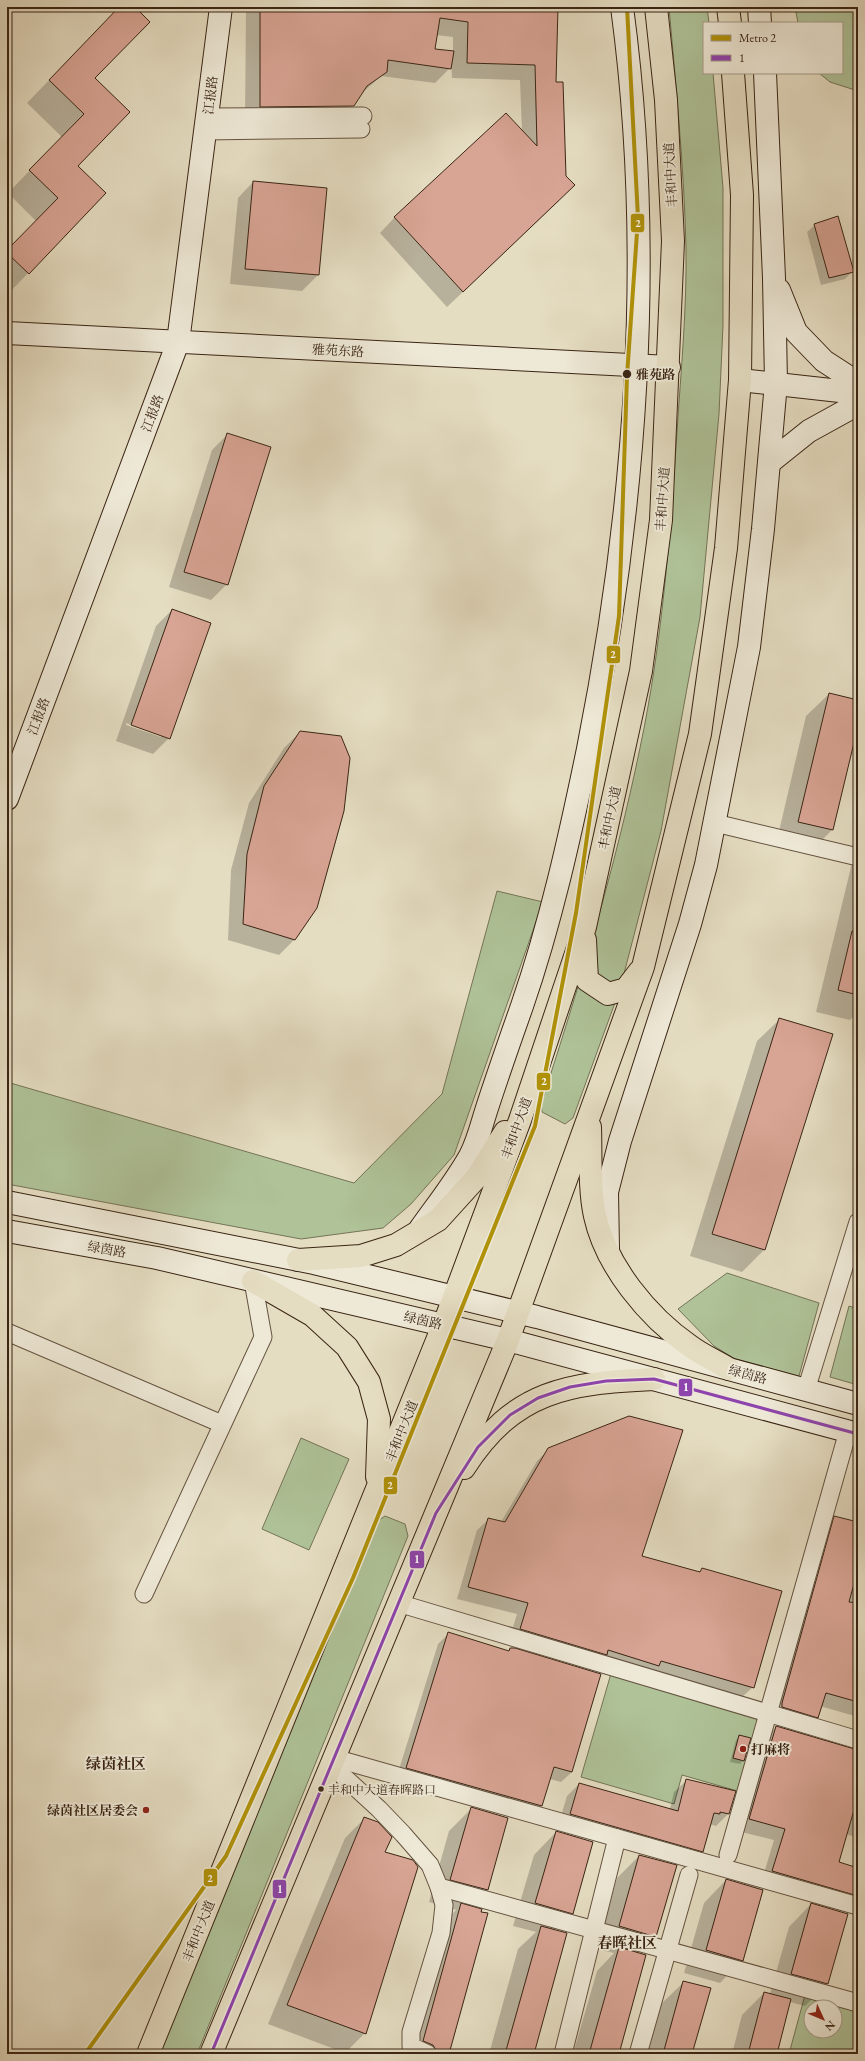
<svg xmlns="http://www.w3.org/2000/svg" width="865" height="2061" font-family="'EB Garamond','Noto Serif SC',serif">
	<style>
		.green { fill: #afc298; stroke: #747456; fill-rule: evenodd }
		.shadow { fill: #0003; fill-rule: evenodd }
		.building { fill: #d8a494; stroke: #3a2514 }
		.lines { fill: none; stroke-linecap: round; stroke-linejoin: round }
		.street-casing { stroke: #655340; stroke-width: 19 }
		.secondary-casing { stroke: #3a2514; stroke-width: 24 }
		.primary-casing { stroke: #3a2514; stroke-width: 24 }
		.street { stroke: #eee9d7; stroke-width: 17 }
		.secondary { stroke: #eee9d7; stroke-width: 22 }
		.primary { stroke: #e5ddc2; stroke-width: 22 }
		.bus-1-casing { stroke: #eee9d7; stroke-width: 6 }
		.bus-1 { stroke: #8e44ad; stroke-width: 3 }
		.metro-1-casing { stroke: #eee9d7; stroke-width: 7 }
		.metro-1 { stroke: #b09209; stroke-width: 4 }
		.stop-dot { fill: #3a2514; stroke: #eee9d7; stroke-width: 1.5 }
		.poi-dot { fill: #8f2418; stroke: #eee9d7; stroke-width: 1.5 }
		.labels { text-anchor: middle; stroke-width: 4; stroke-linejoin: round; paint-order: stroke }
		.bus-label { font-size: 12px; fill: #3a2514; stroke: #eee9d7; text-anchor: start }
		.street-label { font-size: 13px; fill: #3a2514; stroke: #eee9d7 }
		.stop-label { font-size: 13px; font-weight: bold; fill: #3a2514; stroke: #eee9d7; text-anchor: start }
		.poi-label { font-size: 13px; font-weight: bold; fill: #3a2514; stroke: #eee9d7; text-anchor: start }
		.quarter-label { font-size: 15px; font-weight: bold; fill: #3a2514; stroke: #eee9d7 }
		.line-badge { stroke: #eee9d7; stroke-width: 1.5 }
		.badge-label { font-size: 11px; text-anchor: middle; font-weight: bold; fill: #fff }
	</style>
	<rect width="100%" height="100%" fill="#e5ddc2"/>
	<filter id="stains"><feTurbulence type="fractalNoise" baseFrequency=".005" numOctaves="4"/><feColorMatrix values="0 0 0 0 .2 0 0 0 0 .09 0 0 0 0 .02 0 0 0 .5 -.17"/></filter>
	<radialGradient id="worn" r=".72"><stop offset=".6" stop-color="#630" stop-opacity="0"/><stop offset="1" stop-color="#630" stop-opacity=".3"/></radialGradient>
	<g class="green">
		<path d="M669 7H707L709 23H704V73H713L723 188V325L719 414 700 617 661 831 620 989 573 1118 565 1124 542 1112 541 1104C579 987 615 869 640 748 662 644 670 538 677 432 681 370 687 308 686 247 684 167 676 87 669 7Z"/>
		<path d="M795 7H858V91L830 82 819 73H842V23H798Z"/>
		<path d="M497 891 543 902 454 1155 411 1204 383 1228 301 1239 7 1184V1082L354 1183 442 1094Z"/>
		<path d="M727 1273 819 1303 799 1376 735 1359 714 1346 678 1309Z"/>
		<path d="M849 1306 858 1309V1385L830 1377Z"/>
		<path d="M301 1438 349 1459 309 1550 262 1529Z"/>
		<path d="M385 1516 405 1524 408 1536 197 2054H159L376 1522Z"/>
		<path d="M612 1670 764 1715 741 1792 682 1775 674 1804 581 1777Z"/>
		<path d="M805 1995 858 2012 857 2054H789ZM811 2007H835V2031H811Z"/>
	</g>
	<g class="shadow">
		<path d="M120 7H133L94 78 77 166 105 193 7 295V251L36 221 8 193 62 137 27 103Z"/>
		<path d="M246 7H557L555 83 559 201 447 307 380 233 395 217 522 131 520 80 452 78 451 61 450 68 435 83 381 76 361 94 353 105 337 121 245 122ZM436 35 453 37V52L434 50Z"/>
		<path d="M253 182 326 189 318 275 302 291 230 284 238 198Z"/>
		<path d="M815 225 853 271 845 279 821 285 807 232Z"/>
		<path d="M228 434 227 584 211 600 169 587 212 450Z"/>
		<path d="M172 610 169 738 153 754 116 741 156 626ZM126 723 161 735V737L126 725Z"/>
		<path d="M829 694 858 701V722L832 830 810 852 776 844 806 716Z"/>
		<path d="M300 732 295 939 279 955 228 940 231 870 249 803 284 748Z"/>
		<path d="M858 838V1012L850 1020 816 1012Z"/>
		<path d="M780 1019 764 1250 742 1272 690 1256 757 1041Z"/>
		<path d="M549 1449 641 1556 699 1572 702 1569 753 1687 741 1698 509 1640 517 1614 457 1599 477 1530 489 1519 501 1522 537 1461Z"/>
		<path d="M835 1517 858 1524V1717L820 1706 817 1717 805 1729 771 1719 823 1529Z"/>
		<path d="M448 1634 508 1651 511 1649 572 1772 561 1782 550 1779 541 1806 531 1816 396 1779 438 1644Z"/>
		<path d="M776 1727 858 1750V1838L846 1834 837 1863 858 1869V1897L848 1907 761 1883 774 1840 737 1831 765 1739Z"/>
		<path d="M739 1737 743 1760 740 1764 730 1762 736 1740Z"/>
		<path d="M687 1780 728 1814 716 1826 709 1824 702 1851 690 1863 558 1826 567 1796 579 1784 670 1809 674 1792Z"/>
		<path d="M472 1808 487 1890 469 1907 448 2054H404L439 1927 456 1910 429 1902 449 1831Z"/>
		<path d="M365 1818 384 1853 365 2033 345 2053 268 2024 345 1838Z"/>
		<path d="M556 1832 572 1913 555 1930 533 2054H489L518 1949 536 1932 513 1926 534 1855Z"/>
		<path d="M639 1856 655 1936 638 1953 618 2054H573L597 1971 614 1953 597 1949 617 1878Z"/>
		<path d="M726 1880 742 1960 720 1983 684 1973 704 1903Z"/>
		<path d="M811 1904 847 1914 827 1984 805 2006 790 2002 776 2054H732L742 2015 764 1993 770 1994 789 1927Z"/>
		<path d="M684 1982 691 2054H647L661 2004Z"/>
	</g>
	<g class="building">
		<path d="M119 7H135L150 22 95 78 130 112 78 166 106 193 29 274 7 253V250L58 198 29 170 84 114 49 80Z"/>
		<path d="M260 7H558L556 82H563L566 176 575 185 463 292 394 217 506 113 537 146 535 65 467 63 468 22 440 18 435 49 454 51 451 69 388 60 387 72 367 86 354 106 260 107Z"/>
		<path d="M253 181 327 188 319 275 245 269Z"/>
		<path d="M838 216 854 272 829 278 814 224Z"/>
		<path d="M227 433 271 447 228 585 184 572Z"/>
		<path d="M172 609 211 623 170 739 131 725Z"/>
		<path d="M829 693 858 700V726L833 830 798 822Z"/>
		<path d="M300 731 341 736 350 758 344 811 317 908 295 940 243 924 247 854 264 786Z"/>
		<path d="M852 931 858 932V995L838 990Z"/>
		<path d="M779 1018 833 1034 765 1250 712 1234Z"/>
		<path d="M629 1416 683 1430 642 1556 700 1572 702 1568 782 1591 754 1688 661 1661 659 1666 608 1650 607 1655 520 1629 528 1603 468 1587 488 1518 505 1522 548 1448Z"/>
		<path d="M834 1516 858 1522V1569L849 1602 858 1603V1702L826 1693 818 1718 782 1707V1703Z"/>
		<path d="M448 1632 509 1651 510 1648H515L601 1674 572 1772 554 1767 542 1806 406 1768Z"/>
		<path d="M776 1726 858 1750V1796L839 1862 858 1868V1896L772 1871 785 1829 749 1819Z"/>
		<path d="M739 1735 751 1738 744 1761 733 1758Z"/>
		<path d="M686 1779 736 1791 729 1814 720 1812V1814L714 1813 703 1852 570 1814 579 1783 678 1811Z"/>
		<path d="M471 1807 508 1818 488 1890 450 1880Z"/>
		<path d="M364 1817 378 1822 392 1837 385 1852 413 1860 418 1867 366 2034 287 2005Z"/>
		<path d="M556 1831 593 1842 573 1914 535 1903Z"/>
		<path d="M639 1855 677 1865 656 1937 619 1926Z"/>
		<path d="M726 1879 763 1890 743 1961 706 1950Z"/>
		<path d="M461 1903 482 1909 481 1912 488 1913 449 2054H447L437 2052 433 2045 423 2041Z"/>
		<path d="M811 1903 848 1914 828 1984 791 1974Z"/>
		<path d="M541 1926 567 1933 534 2054H505Z"/>
		<path d="M619 1947 646 1955 619 2054H589Z"/>
		<path d="M683 1981 711 1988 692 2054H663Z"/>
		<path d="M764 1992 791 1999 777 2054H748Z"/>
	</g>
	<g class="lines">
		<g class="street-casing">
			<g id="street">
				<path d="M207 117 363 116"/>
				<path d="M205 131 361 129"/>
				<path d="M715 823 858 857"/>
				<path d="M7 1332 222 1424"/>
				<path d="M806 1390 858 1222"/>
				<path d="M144 1594 263 1337 253 1281"/>
				<path d="M398 1603 858 1740"/>
				<path d="M334 1758 858 1906"/>
				<path d="M331 1765 379 1809 403 1834 430 1865 439 1887 444 1905 441 1933 411 2032V2046L428 2054"/>
				<path d="M728 1855 848 1431"/>
				<path d="M439 1887 858 2003"/>
				<path d="M563 2054 617 1838"/>
				<path d="M638 2054 689 1875"/>
			</g>
		</g>
		<g class="secondary-casing">
			<g id="secondary">
				<path d="M759 7 760 23"/>
				<path d="M779 290 796 332 824 361 858 383"/>
				<path d="M7 333 669 367"/>
				<path d="M740 380 858 393"/>
				<path d="M769 463 809 431 858 404"/>
				<path d="M7 799 178 342 221 7"/>
				<path d="M7 1202 314 1263 537 1317 858 1404"/>
				<path d="M420 1229C437 1205 456 1181 470 1156 478 1141 482 1123 487 1108 498 1074 510 1040 522 1006 551 922 570 836 588 749 636 507 655 252 622 7"/>
				<path d="M7 1231 157 1258 508 1340 858 1434"/>
				<path d="M608 1249 607 1192 620 1141 690 924 706 865 749 647 763 529 776 383 774 278 765 73"/>
			</g>
		</g>
		<g class="primary-casing">
			<g id="primary">
				<path d="M728 7 730 23"/>
				<path d="M585 940 587 980 608 994 626 989 639 972"/>
				<path d="M590 1127C591 1154 589 1190 595 1216 606 1266 648 1317 690 1346 702 1355 716 1361 729 1369"/>
				<path d="M298 1260 361 1256 396 1245 438 1220 477 1177 505 1132"/>
				<path d="M253 1281 312 1315 347 1347 369 1382 379 1419 377 1477"/>
				<path d="M464 1468C514 1390 568 1383 654 1379"/>
				<path d="M148 2054 447 1316 520 1120 585 927 641 671 661 520 673 241 666 100 656 7"/>
				<path d="M211 2054 508 1340 643 967 700 734 726 548 740 380 742 195 733 73"/>
			</g>
		</g>
		<use href="#street" class="street"/>
		<use href="#secondary" class="secondary"/>
		<use href="#primary" class="primary"/>
		<g class="bus-1-casing">
			<path id="bus-1" d="M211 2054 436 1513 478 1447 510 1415 538 1398 570 1387 606 1381 654 1379 858 1434"/>
		</g>
		<use href="#bus-1" class="bus-1"/>
		<g class="metro-1-casing">
			<path id="metro-1" d="M85 2054 226 1856 353 1578 535 1126 576 913 619 616 627 376 638 218 627 7"/>
		</g>
		<use href="#metro-1" class="metro-1"/>
	</g>
	<g class="stop-dot">
		<circle cx="627" cy="374" r="5"/>
		<circle cx="321" cy="1789" r="3.5"/>
	</g>
	<g class="poi-dot">
		<circle cx="743" cy="1749" r="4"/>
		<circle cx="146" cy="1810" r="4"/>
	</g>
	<g class="labels">
		<g class="bus-label">
			<text x="328" y="1794">丰和中大道春晖路口</text>
		</g>
		<g class="street-label">
			<text transform="translate(210 95) rotate(-83)" y="5">江报路</text>
			<text transform="translate(670 175) rotate(-93)" y="5">丰和中大道</text>
			<text transform="translate(338 350) rotate(3)" y="5">雅苑东路</text>
			<text transform="translate(152 413) rotate(-69)" y="5">江报路</text>
			<text transform="translate(662 499) rotate(-86)" y="5">丰和中大道</text>
			<text transform="translate(38 716) rotate(-69)" y="5">江报路</text>
			<text transform="translate(609 818) rotate(-78)" y="5">丰和中大道</text>
			<text transform="translate(516 1128) rotate(-70)" y="5">丰和中大道</text>
			<text transform="translate(107 1249) rotate(10)" y="5">绿茵路</text>
			<text transform="translate(423 1320) rotate(13)" y="5">绿茵路</text>
			<text transform="translate(748 1374) rotate(15)" y="5">绿茵路</text>
			<text transform="translate(401 1431) rotate(-68)" y="5">丰和中大道</text>
			<text transform="translate(198 1931) rotate(-68)" y="5">丰和中大道</text>
		</g>
		<g class="stop-label">
			<text x="636" y="379">雅苑路</text>
		</g>
		<g class="poi-label">
			<text x="751" y="1754">打麻将</text>
			<text x="138" y="1815" text-anchor="end">绿茵社区居委会</text>
		</g>
		<g class="quarter-label">
			<text x="116" y="1769">绿茵社区</text>
			<text x="627" y="1948">春晖社区</text>
		</g>
	</g>
	<g class="line-badge">
		<rect x="630" y="213" width="15" height="20" rx="4" fill="#b09209"/>
		<rect x="606" y="645" width="15" height="19" rx="4" fill="#b09209"/>
		<rect x="536" y="1072" width="15" height="19" rx="4" fill="#b09209"/>
		<rect x="678" y="1378" width="15" height="19" rx="4" fill="#8e44ad"/>
		<rect x="383" y="1476" width="15" height="19" rx="4" fill="#b09209"/>
		<rect x="409" y="1550" width="16" height="19" rx="4" fill="#8e44ad"/>
		<rect x="203" y="1868" width="15" height="19" rx="4" fill="#b09209"/>
		<rect x="272" y="1879" width="15" height="20" rx="4" fill="#8e44ad"/>
	</g>
	<g class="badge-label">
		<text x="638" y="227">2</text>
		<text x="613" y="658">2</text>
		<text x="544" y="1085">2</text>
		<text x="686" y="1391">1</text>
		<text x="390" y="1489">2</text>
		<text x="417" y="1563">1</text>
		<text x="210" y="1882">2</text>
		<text x="280" y="1893">1</text>
	</g>
	<rect width="865" height="2061" fill="none" stroke="#e5ddc2" stroke-width="24"/>
	<rect x="8" y="8" width="849" height="2045" fill="none" stroke="#3a2514" stroke-width="2"/>
	<rect x="12" y="12" width="841" height="2037" fill="none" stroke="#3a2514"/>
	<rect x="703" y="22" width="140" height="52" fill="#eee9d7" stroke="#a69b89"/>
	<rect x="711" y="35" width="20" height="6" fill="#b09209" stroke="#a69b89"/>
	<text x="739" y="42" font-size="12" fill="#3a2514">Metro 2</text>
	<rect x="711" y="55" width="20" height="6" fill="#8e44ad" stroke="#a69b89"/>
	<text x="739" y="62" font-size="12" fill="#3a2514">1</text>
	<g transform="translate(823 2019) rotate(134)"><circle r="19" fill="#eee9d7" stroke="#a69b89"/>
	<path d="M0-3L7 15L0 10L-7 15Z" fill="#8f2418"/>
	<text y="-6" font-size="11" font-weight="bold" text-anchor="middle" fill="#3a2514">N</text>
	</g>
	<rect width="100%" height="100%" filter="url(#stains)"/>
	<rect width="100%" height="100%" fill="url(#worn)"/>
</svg>
